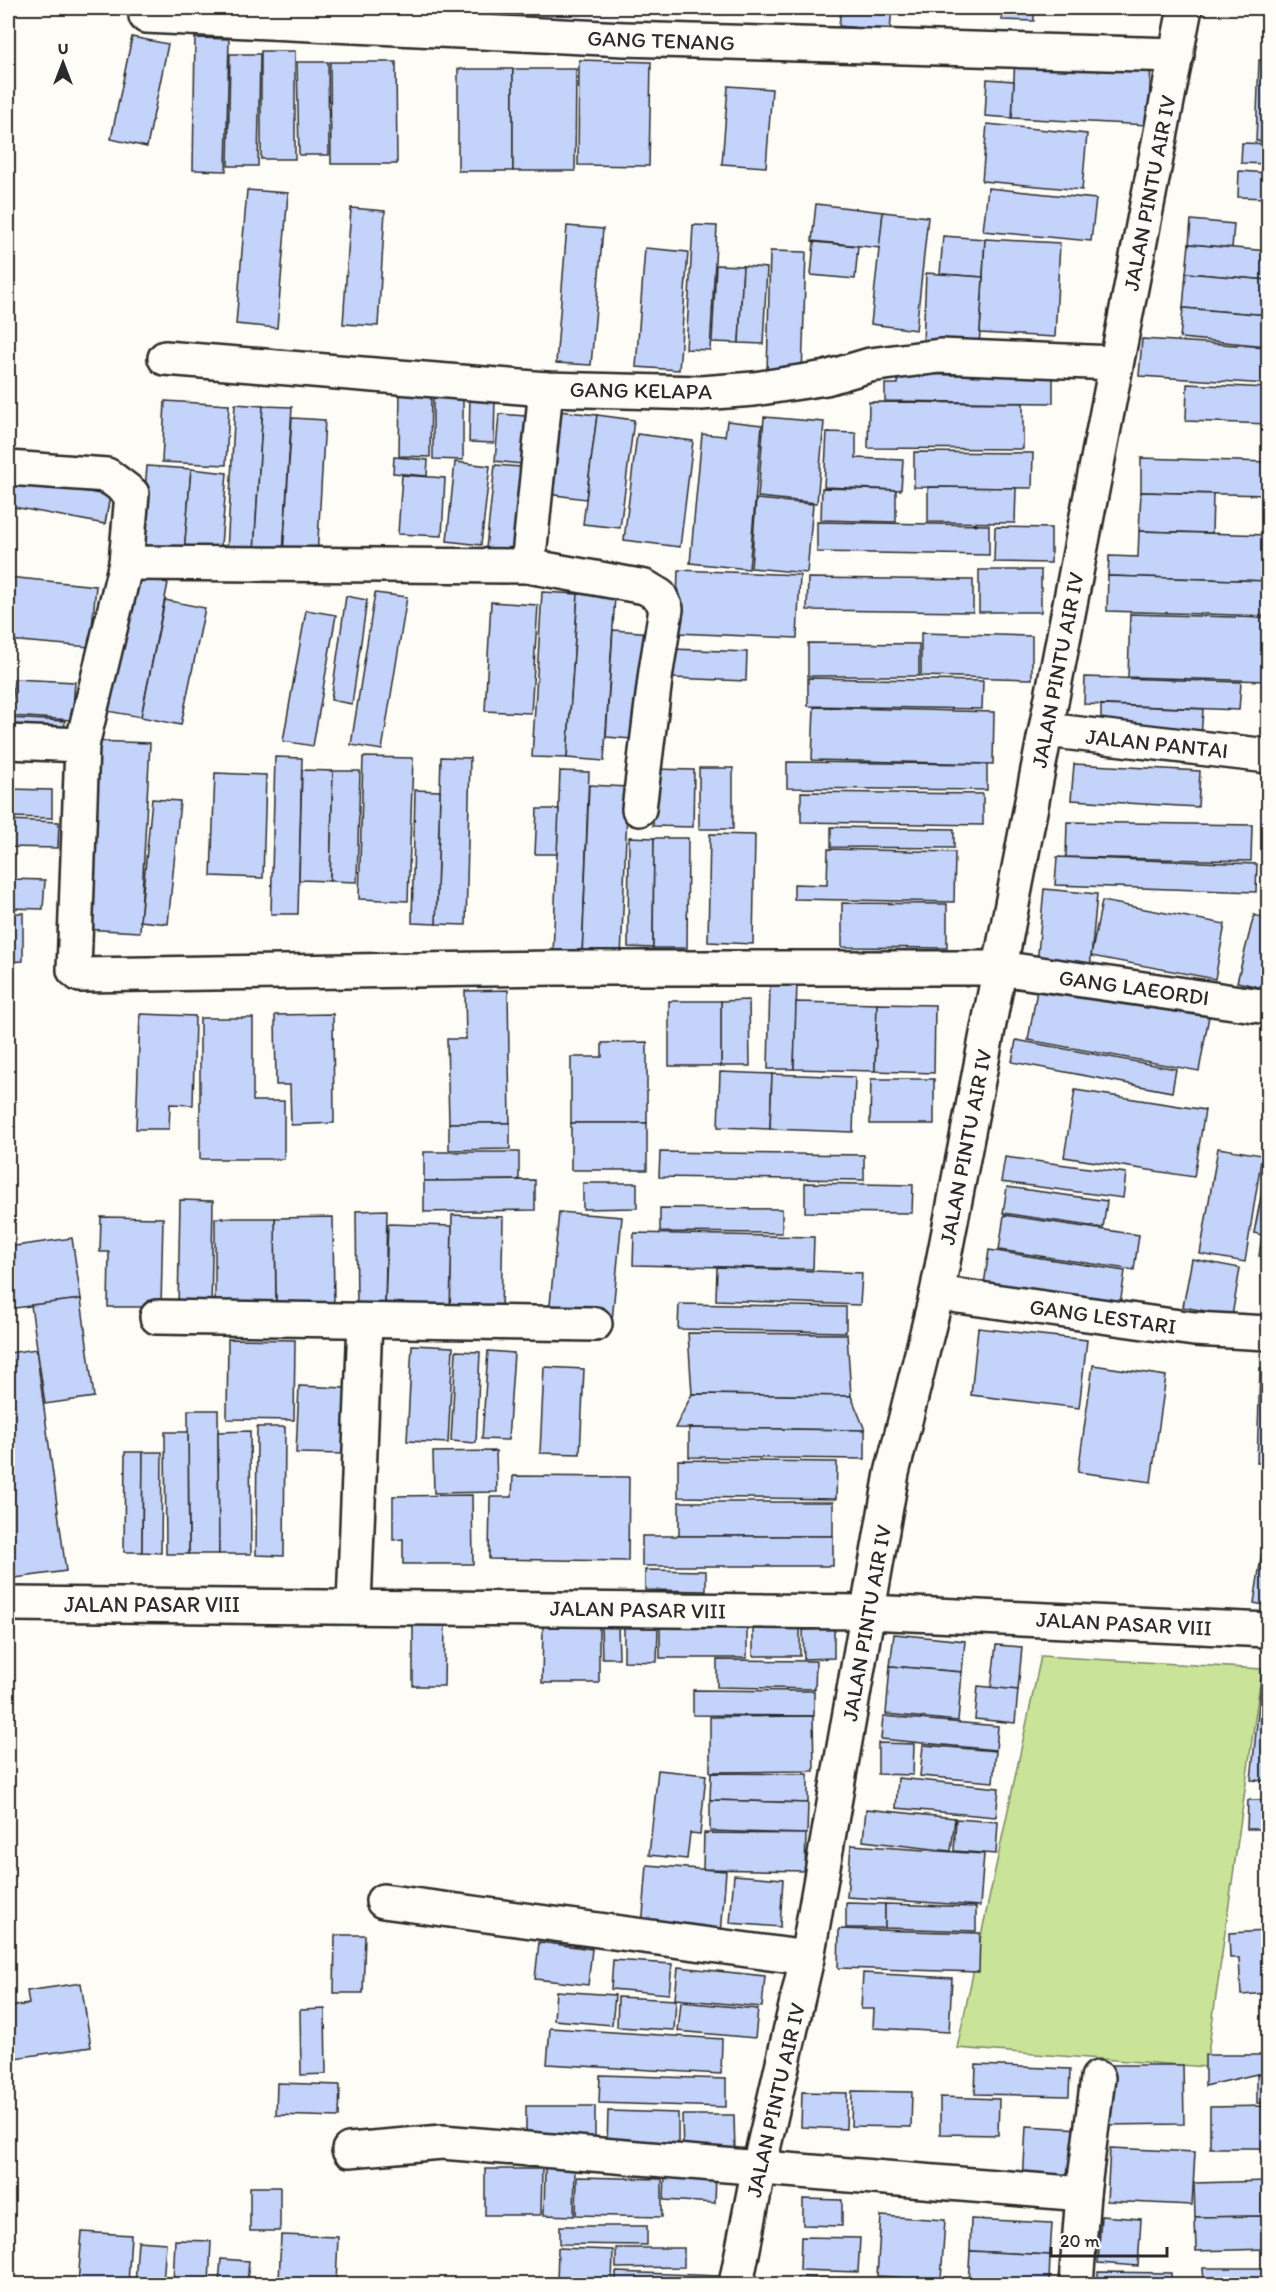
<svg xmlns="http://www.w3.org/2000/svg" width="1276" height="2292" font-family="Itim,sans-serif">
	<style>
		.green { fill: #c9e399; stroke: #7a8762; stroke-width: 1.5 }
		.building { fill: #c4d3f9; stroke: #2b2b2b; stroke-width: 1.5 }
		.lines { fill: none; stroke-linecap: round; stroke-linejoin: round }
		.street-casing { stroke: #2b2b2b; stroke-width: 38 }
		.secondary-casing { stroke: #2b2b2b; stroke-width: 38 }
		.street { stroke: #fdfcf7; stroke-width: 33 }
		.secondary { stroke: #fdfcf7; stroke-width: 33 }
		.labels { text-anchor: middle; stroke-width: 5; stroke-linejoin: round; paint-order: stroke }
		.street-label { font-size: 22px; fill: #2b2b2b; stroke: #fdfcf7 }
	</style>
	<rect width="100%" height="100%" fill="#fdfcf7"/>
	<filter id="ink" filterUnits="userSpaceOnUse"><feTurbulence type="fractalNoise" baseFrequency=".0167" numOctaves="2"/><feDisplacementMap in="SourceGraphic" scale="12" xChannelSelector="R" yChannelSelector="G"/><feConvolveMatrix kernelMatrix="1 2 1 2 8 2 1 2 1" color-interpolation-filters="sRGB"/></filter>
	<g filter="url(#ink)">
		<path class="green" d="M1041 1656 1262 1669 1206 2067 957 2048Z"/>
		<g class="building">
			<path d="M841 8H892L890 31 839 26Z"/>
			<path d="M1002 8H1034V21L1002 20Z"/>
			<path d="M132 37 168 44 147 147 111 139Z"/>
			<path d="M195 38 229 39 226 171 193 170Z"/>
			<rect x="261" y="51" width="34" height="108"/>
			<path d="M230 54H260L258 166H228Z"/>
			<path d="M1015 57 1151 64 1148 125 1012 118Z"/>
			<path d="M579 60 651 62 649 166 578 165Z"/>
			<path d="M1259 60 1268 61V141H1256Z"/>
			<path d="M297 62H328L329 155H299Z"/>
			<path d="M330 62H396L397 164H331Z"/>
			<rect x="458" y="69" width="55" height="102"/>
			<path d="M513 69H576L575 171H513Z"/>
			<path d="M987 79 1014 81 1012 118 985 116Z"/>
			<path d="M728 86 772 89 766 167 722 164Z"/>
			<path d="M987 124 1087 134 1082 190 982 181Z"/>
			<path d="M1242 143 1268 144V164L1241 163Z"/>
			<path d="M1239 171 1268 173V198L1238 197Z"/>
			<path d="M988 188 1096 199 1091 241 983 231Z"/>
			<path d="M247 190 288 193 277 328 236 324Z"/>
			<path d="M816 204 883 212 880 248 812 241Z"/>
			<path d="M351 208 385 211 378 326 343 324Z"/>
			<path d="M883 212 928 217 916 330 871 324Z"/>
			<path d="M1191 220 1234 224 1232 248 1189 244Z"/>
			<path d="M693 225 717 226 710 350 686 349Z"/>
			<path d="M567 226 603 229 591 365 556 363Z"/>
			<path d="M943 236 985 239 983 277 940 274Z"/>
			<path d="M985 239 1060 243 1055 337 980 333Z"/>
			<path d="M814 242 858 246 855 279 811 275Z"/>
			<path d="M1189 244 1268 251V280L1186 273Z"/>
			<path d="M645 248 688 252 679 370 636 367Z"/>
			<path d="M770 251 806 252 802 375 767 374Z"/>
			<path d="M716 265 743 266 739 343 712 342Z"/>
			<path d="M743 266 767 268 763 344 739 343Z"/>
			<path d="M926 273 983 277 979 347 923 344Z"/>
			<path d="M1186 273 1268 280V315L1183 308Z"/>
			<path d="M1183 308 1268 315V346L1180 338Z"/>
			<path d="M1142 339 1268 347V384L1139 376Z"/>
			<path d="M898 374 1053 376V403L885 401V384H898Z"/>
			<path d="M1187 384 1268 388V424L1186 421Z"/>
			<path d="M400 391 431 392 430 457 399 456Z"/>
			<path d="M470 394 495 395 494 443 469 442Z"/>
			<path d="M433 395 463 396V460L433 459Z"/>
			<path d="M165 401 229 405 226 465 162 462Z"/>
			<path d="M869 402 1023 403V449L868 448Z"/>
			<path d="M235 404 263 406 254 553 227 552Z"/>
			<path d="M263 406 292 407 283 555 254 553Z"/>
			<path d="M558 411 597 415 586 499 547 494Z"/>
			<path d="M499 414 526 416 522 464 495 461Z"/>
			<path d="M597 415 634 420 620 528 583 524Z"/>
			<path d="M764 417 824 422 817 503 758 497Z"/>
			<path d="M292 418 325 420 317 557 283 555Z"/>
			<path d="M727 421 762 425 749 569 690 563 702 434 725 436Z"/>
			<path d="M827 432 856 433V458L903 460 901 490 824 487Z"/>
			<path d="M637 434 693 441 680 547 624 540Z"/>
			<path d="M914 452 1033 453 1032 488 914 487Z"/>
			<path d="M394 457 428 460 427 476 393 473Z"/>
			<path d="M1141 458 1268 462V495L1141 492Z"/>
			<path d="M455 462 490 466 481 545 447 541Z"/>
			<path d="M495 465 521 467 513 550 486 548Z"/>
			<path d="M147 466 191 469 184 554 140 550Z"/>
			<path d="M191 469 227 473 220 557 184 554Z"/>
			<path d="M402 475 445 478 442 536 398 534Z"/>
			<path d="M8 477 110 496 105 524 8 506Z"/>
			<path d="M928 487 1016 488 1015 523 928 522Z"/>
			<path d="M822 488 896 490V522L821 520Z"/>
			<path d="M1141 492 1213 494 1212 533 1139 531Z"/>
			<path d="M756 499 813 504 807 573 751 568Z"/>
			<path d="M817 522 989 525V555L817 552Z"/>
			<path d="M995 527 1051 528V563L994 562Z"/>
			<path d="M1139 531 1268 535V581L1108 576 1109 556 1138 557Z"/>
			<path d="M678 570 800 575 797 638 676 633Z"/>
			<rect x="979" y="570" width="62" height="42"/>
			<path d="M134 576 168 583 141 717 107 711Z"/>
			<path d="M1108 576 1268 581V616L1107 611Z"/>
			<path d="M8 577 96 586 90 647 8 640Z"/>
			<path d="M808 578 973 580V612L807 610Z"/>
			<path d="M542 592 578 594 567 758 532 757Z"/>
			<path d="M375 593 407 597 382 750 351 745Z"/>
			<path d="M578 594 615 596 604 761 567 758Z"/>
			<path d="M346 596 367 600 352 704 331 700Z"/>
			<path d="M165 600 205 608 181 725 141 717Z"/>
			<path d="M491 602 538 605 531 713 485 711Z"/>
			<path d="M306 610 336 615 313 746 283 741Z"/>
			<path d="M1130 614 1268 618V681L1128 677Z"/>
			<path d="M613 630 652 633 645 740 606 737Z"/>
			<path d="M921 633 1032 636V679L921 676Z"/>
			<path d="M808 643 919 644V676H808Z"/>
			<path d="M673 649 747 652 746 681 672 678Z"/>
			<path d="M1085 677 1241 682 1239 710 1084 704Z"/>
			<path d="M808 678 983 681 982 709 808 706Z"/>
			<path d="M14 679 75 682 72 720 11 716Z"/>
			<path d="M1101 705 1203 709 1201 737 1101 734Z"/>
			<path d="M814 707 994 712 993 764 812 760Z"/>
			<path d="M8 718 65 721 63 742 8 739Z"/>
			<path d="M92 741 150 743 140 932 82 929Z"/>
			<path d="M275 757 302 758 298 914H271Z"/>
			<path d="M363 757 413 758 408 901 359 899Z"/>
			<path d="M441 757 470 758 466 925 436 924Z"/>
			<path d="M787 762 987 764V790L787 788Z"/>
			<path d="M1074 764 1200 771 1198 807 1071 800Z"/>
			<rect x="699" y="768" width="34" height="61"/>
			<path d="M654 769 694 770 693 827 653 826Z"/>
			<path d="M302 770 333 771 330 881 299 880Z"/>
			<path d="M333 771H360L357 882 330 881Z"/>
			<path d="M560 771 589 772 582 957 553 956Z"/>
			<path d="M215 773 266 775 263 878 211 876Z"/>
			<path d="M589 785 628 787 621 959 582 957Z"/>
			<path d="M8 789 52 790V818L8 817Z"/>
			<path d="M415 790 440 791 436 924 412 923Z"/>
			<path d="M801 792 983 794V825L801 822Z"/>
			<path d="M152 799 180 801 168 924 140 921Z"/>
			<path d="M537 809H559L557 854H535Z"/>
			<path d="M8 820 59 822 58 848 8 847Z"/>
			<path d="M1067 822 1252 825 1251 861 1066 857Z"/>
			<path d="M831 827 954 829V848L831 847Z"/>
			<path d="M710 834 755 835 753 944 708 942Z"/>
			<path d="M629 837 654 838 653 948 628 947Z"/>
			<path d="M654 838H688L687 948H653Z"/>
			<path d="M828 849 955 852 954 902 794 899V884L827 885Z"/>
			<path d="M1057 857 1257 864 1256 892 1055 885Z"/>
			<path d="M8 879 45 880 43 909 8 908Z"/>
			<path d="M1044 889 1097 894 1090 969 1037 964Z"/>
			<path d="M1102 901 1225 924 1215 979 1091 956Z"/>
			<path d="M842 903 947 904V948L842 947Z"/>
			<path d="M8 913H23V961L8 962Z"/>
			<path d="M1254 915 1268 919V989L1237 982Z"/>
			<path d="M770 982 797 983 794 1069H768Z"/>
			<path d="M1038 985 1209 1016 1199 1071 1028 1040Z"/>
			<path d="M508 990 510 1123H449L447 1039H466L465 991Z"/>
			<path d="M749 1000 750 1066H721V1001Z"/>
			<rect x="669" y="1001" width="52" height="65"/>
			<path d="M796 1002 877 1004 875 1071 794 1069Z"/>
			<path d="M877 1004 935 1005 934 1073 875 1071Z"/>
			<path d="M140 1014 195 1016 193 1105 170 1104 169 1129H136Z"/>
			<path d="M333 1014 334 1123 291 1125 290 1085H276L275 1015Z"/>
			<path d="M200 1018H253V1101H284V1159H200Z"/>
			<path d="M1016 1040 1176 1069 1172 1092 1012 1062Z"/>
			<path d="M647 1042V1123H571V1057H602V1043Z"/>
			<path d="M720 1072 772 1074 770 1129 718 1127Z"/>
			<path d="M772 1074 855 1077 853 1132 770 1129Z"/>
			<path d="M871 1079H934V1124H870Z"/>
			<path d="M1075 1090 1205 1110 1194 1177 1064 1157Z"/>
			<path d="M449 1123H510V1149L449 1150Z"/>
			<rect x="571" y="1123" width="76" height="47"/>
			<path d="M1218 1148 1262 1155 1245 1262 1200 1254Z"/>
			<path d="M424 1152H519V1180L424 1181Z"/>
			<path d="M660 1152 864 1155V1180L659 1177Z"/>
			<path d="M1005 1157 1126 1173 1123 1198 1001 1182Z"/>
			<path d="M1268 1160V1258L1259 1256 1262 1235 1254 1233Z"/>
			<path d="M535 1180V1210L424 1212V1181Z"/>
			<path d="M583 1183H637V1208L583 1209Z"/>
			<path d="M805 1183 913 1185 912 1213 805 1212Z"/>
			<path d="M1007 1187 1107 1201 1103 1228 1003 1213Z"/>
			<path d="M180 1200 213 1201 211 1311 178 1310Z"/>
			<path d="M660 1208 782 1209V1233L660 1232Z"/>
			<path d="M387 1210 385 1308 357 1306 356 1211Z"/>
			<path d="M559 1212 622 1217 612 1321 549 1315Z"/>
			<path d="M452 1215 503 1217 501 1314 450 1312Z"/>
			<path d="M1004 1215 1139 1235 1134 1270 999 1250Z"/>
			<path d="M101 1217 163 1218 161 1307H108L109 1252H100Z"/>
			<path d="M333 1217 334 1308 276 1309 275 1218Z"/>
			<path d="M215 1218H275L276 1309H215Z"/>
			<path d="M388 1224 452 1226 450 1312 385 1308Z"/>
			<path d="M634 1233 814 1237 813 1269 633 1265Z"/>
			<path d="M72 1238 81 1299 8 1309V1247Z"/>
			<path d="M989 1250 1125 1271 1119 1312 983 1292Z"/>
			<path d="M1192 1259 1240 1268 1232 1316 1183 1307Z"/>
			<path d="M717 1267 862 1273 860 1305 716 1300Z"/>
			<path d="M81 1299 94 1397 45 1404 31 1305Z"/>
			<path d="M679 1304 846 1307V1332L678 1329Z"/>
			<path d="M978 1328 1087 1340 1079 1408 971 1395Z"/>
			<path d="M688 1333 847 1334 851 1396 692 1394Z"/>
			<path d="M228 1339 295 1340 294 1420 227 1419Z"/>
			<path d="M8 1341 9 1353 36 1349 66 1571 8 1579Z"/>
			<path d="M412 1345 453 1347 448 1443 407 1441Z"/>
			<path d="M456 1351 480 1352 476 1443 451 1441Z"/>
			<path d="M488 1351 514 1353 508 1440 482 1439Z"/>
			<path d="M1093 1365 1166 1376 1151 1482 1078 1472Z"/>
			<path d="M544 1367 584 1369 580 1454 540 1453Z"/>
			<path d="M1260 1368H1268V1463H1257Z"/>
			<path d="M299 1386 346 1388 344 1454 296 1453Z"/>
			<path d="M692 1394 851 1396 865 1430 675 1428Z"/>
			<path d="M188 1410H218L219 1554H189Z"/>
			<path d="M257 1427H285L284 1556 256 1555Z"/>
			<path d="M689 1428 865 1430V1459L689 1457Z"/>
			<path d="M250 1431 251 1554H219L218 1432Z"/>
			<path d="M165 1432H188L189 1554H166Z"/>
			<path d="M496 1451 497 1492 434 1493 433 1452Z"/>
			<path d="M125 1452H143L142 1552H124Z"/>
			<path d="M143 1452H162L161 1553 142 1552Z"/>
			<path d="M678 1460 837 1462 836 1499 678 1497Z"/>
			<path d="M513 1476 629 1477 628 1561 489 1559 490 1497H512Z"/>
			<path d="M472 1495 473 1564H403V1539L393 1540V1496Z"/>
			<rect x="679" y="1502" width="154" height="34"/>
			<path d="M1268 1512V1606L1254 1603Z"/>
			<rect x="642" y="1536" width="191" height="30"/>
			<path d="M645 1570 706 1571V1591L645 1590Z"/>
			<path d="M413 1624 445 1625 444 1686H413Z"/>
			<path d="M543 1624H599V1683H542Z"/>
			<path d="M618 1624 619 1658H602L601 1625Z"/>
			<path d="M624 1626H658L657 1662 624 1661Z"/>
			<rect x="660" y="1628" width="87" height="30"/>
			<rect x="753" y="1629" width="47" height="27"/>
			<path d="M834 1629V1658L804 1659 803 1630Z"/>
			<path d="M894 1634 965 1641 962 1672 890 1666Z"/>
			<path d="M996 1645 1022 1647 1018 1690 991 1688Z"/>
			<path d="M717 1660 816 1661 815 1689 717 1687Z"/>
			<path d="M890 1666 962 1672 958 1721 886 1714Z"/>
			<path d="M1262 1674H1268V1781L1251 1780Z"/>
			<path d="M978 1686 1018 1690 1015 1723 975 1719Z"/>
			<path d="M693 1690 814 1691V1716L693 1715Z"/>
			<path d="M813 1716 814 1771 710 1772V1717Z"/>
			<path d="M883 1716 998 1726 996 1750 881 1739Z"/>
			<path d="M878 1743 914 1744 913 1775 878 1774Z"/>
			<path d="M923 1745 996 1751 993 1782 920 1776Z"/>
			<path d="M658 1770 706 1775 700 1834 690 1833 687 1859 649 1855Z"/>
			<path d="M711 1773 808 1774V1803L710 1800Z"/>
			<path d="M898 1778 999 1788 996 1817 896 1808Z"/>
			<path d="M710 1800 808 1803 807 1834 710 1831Z"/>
			<path d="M1248 1800H1268V1829H1247Z"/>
			<path d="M866 1809 955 1818 951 1851 863 1841Z"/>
			<path d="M956 1819 998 1822 996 1854 954 1851Z"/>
			<path d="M704 1833 806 1834 805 1871 703 1869Z"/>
			<path d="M851 1845 984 1854 980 1906 847 1897Z"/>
			<path d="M647 1865 726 1871 721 1934 642 1928Z"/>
			<path d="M734 1875 783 1879 780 1927 730 1923Z"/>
			<path d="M846 1903 885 1904V1928H846Z"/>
			<path d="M885 1904 976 1907V1931L885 1928Z"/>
			<path d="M839 1929 980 1933 979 1972 838 1968Z"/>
			<path d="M1268 1931V1993L1241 1995 1239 1958H1230L1229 1933Z"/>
			<path d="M335 1935H365L363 1993H334Z"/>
			<path d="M539 1942 592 1949 588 1985 535 1979Z"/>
			<path d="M613 1960 672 1964 669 1994 611 1989Z"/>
			<path d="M678 1967 765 1976 762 2007 675 1999Z"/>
			<path d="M863 1973 952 1978 949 2032 873 2028 874 2009H861Z"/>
			<path d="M81 1983 91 2047 8 2059V2007L29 2004 27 1991Z"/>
			<path d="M556 1991 615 1995 612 2025 554 2020Z"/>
			<path d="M618 1997 676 2000 674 2030 617 2027Z"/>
			<path d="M681 2002 758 2009 755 2038 678 2031Z"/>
			<path d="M325 2009 326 2074 301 2075 300 2010Z"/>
			<path d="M550 2028 722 2039 721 2074 547 2064Z"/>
			<path d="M1205 2055H1268V2074H1257L1205 2086Z"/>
			<path d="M976 2065 1070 2069 1069 2096 975 2094Z"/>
			<path d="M1103 2065H1183L1184 2124 1103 2125Z"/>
			<rect x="1257" y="2074" width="11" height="29"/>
			<path d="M600 2075 726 2079V2107L599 2103Z"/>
			<path d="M277 2083 340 2085 339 2117 276 2115Z"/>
			<path d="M852 2091 912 2092 911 2127 851 2126Z"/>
			<path d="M802 2092 847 2093 846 2129 801 2127Z"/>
			<path d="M940 2097 999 2099 998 2135 940 2134Z"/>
			<rect x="526" y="2106" width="69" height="33"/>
			<path d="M1268 2106V2148H1210V2107Z"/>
			<path d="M608 2111 678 2113V2148L607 2147Z"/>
			<path d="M682 2115H734L735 2155 683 2156Z"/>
			<path d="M1026 2126 1082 2129 1078 2187 1023 2184Z"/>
			<path d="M1110 2148 1195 2152 1192 2205 1107 2201Z"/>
			<path d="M545 2168 575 2169 574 2216 544 2215Z"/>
			<path d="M485 2169H542L541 2215H485Z"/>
			<path d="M665 2172 716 2174 715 2203 664 2200Z"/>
			<path d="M577 2177 662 2179V2217L576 2215Z"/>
			<path d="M1268 2181V2216L1195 2217 1194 2183Z"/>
			<rect x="250" y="2187" width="30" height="44"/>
			<path d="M803 2199 842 2200V2226L803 2225Z"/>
			<path d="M881 2216 945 2220 941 2280 877 2276Z"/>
			<path d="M1101 2216 1141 2219 1138 2266 1098 2263Z"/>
			<path d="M1268 2216V2249L1196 2251 1195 2217Z"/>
			<path d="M971 2219 1052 2223 1050 2255 970 2251Z"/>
			<path d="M560 2226H647V2245L560 2244Z"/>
			<path d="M82 2232 131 2235 128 2284H78Z"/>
			<path d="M281 2235 338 2237 336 2284 279 2282Z"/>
			<path d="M801 2237 860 2238 858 2272 800 2270Z"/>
			<path d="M175 2240 211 2241 209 2284H173Z"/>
			<path d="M138 2241 166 2243 163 2284H135Z"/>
			<path d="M558 2248 613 2250 612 2284H557Z"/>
			<path d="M616 2248H684V2267L616 2268Z"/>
			<path d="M970 2251 1050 2255 1049 2284H968Z"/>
			<path d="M221 2259 249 2261 247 2284H219Z"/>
			<path d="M1203 2268H1268V2284H1204Z"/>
			<path d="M616 2272 720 2276V2284H616Z"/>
			<path d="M1098 2272 1171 2273V2284H1098Z"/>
			<path d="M797 2277 924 2284H797Z"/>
		</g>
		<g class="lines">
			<g class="street-casing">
				<g id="street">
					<path d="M146 16 624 39 1177 55"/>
					<path d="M165 358 546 389 701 393 754 389 826 378 870 365 940 356 1115 363"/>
					<path d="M8 468 107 475 132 494 126 563 82 745 74 970 80 975 558 968H999L1268 1007"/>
					<path d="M126 563 528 566 645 587 660 596 666 609 656 671 639 809"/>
					<path d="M528 566 546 389"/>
					<path d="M1046 730 1268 756"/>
					<path d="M8 742 82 745"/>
					<path d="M937 1293 1194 1329 1268 1333"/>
					<path d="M157 1317 595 1324"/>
					<path d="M8 1604 867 1612 1268 1630"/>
					<path d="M354 1605 365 1321"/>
					<path d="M383 1901 807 1958"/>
					<path d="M349 2150 442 2142 1083 2194 1076 2284"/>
					<path d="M1083 2194 1098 2078"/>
				</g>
			</g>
			<g class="secondary-casing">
				<path id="secondary" d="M736 2284 759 2167 807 1958 892 1473 937 1293 1185 8"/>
			</g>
			<use href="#street" class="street"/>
			<use href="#secondary" class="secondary"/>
		</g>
	</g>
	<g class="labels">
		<g class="street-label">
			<text transform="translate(661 40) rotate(2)" y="8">GANG TENANG</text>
			<text transform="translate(1149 193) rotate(-79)" y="8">JALAN PINTU AIR IV</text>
			<text transform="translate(641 390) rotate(1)" y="8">GANG KELAPA</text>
			<text transform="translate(1057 670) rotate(-79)" y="8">JALAN PINTU AIR IV</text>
			<text transform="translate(1157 743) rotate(6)" y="8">JALAN PANTAI</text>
			<text transform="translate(1134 987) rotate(8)" y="8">GANG LAEORDI</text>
			<text transform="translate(965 1147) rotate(-79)" y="8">JALAN PINTU AIR IV</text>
			<text transform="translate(1103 1316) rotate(8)" y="8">GANG LESTARI</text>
			<text x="152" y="1612">JALAN PASAR VIII</text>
			<text transform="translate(638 1609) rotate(1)" y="8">JALAN PASAR VIII</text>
			<text transform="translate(866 1623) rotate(-80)" y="8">JALAN PINTU AIR IV</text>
			<text transform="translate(1124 1623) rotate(3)" y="8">JALAN PASAR VIII</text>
			<text transform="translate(775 2100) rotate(-77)" y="8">JALAN PINTU AIR IV</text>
		</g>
	</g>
	<rect width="1276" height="2292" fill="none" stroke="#fdfcf7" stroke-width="30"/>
	<rect x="15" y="15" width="1246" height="2262" fill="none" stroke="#2b2b2b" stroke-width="2" filter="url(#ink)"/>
	<g transform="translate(63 63)" stroke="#fdfcf7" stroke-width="4.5" paint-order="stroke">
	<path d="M0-4.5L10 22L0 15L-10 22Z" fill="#2b2b2b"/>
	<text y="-9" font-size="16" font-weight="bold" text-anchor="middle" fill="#2b2b2b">U</text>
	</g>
	<path d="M1051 2247v9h116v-9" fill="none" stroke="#2b2b2b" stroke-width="3"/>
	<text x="1060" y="2247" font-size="18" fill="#2b2b2b" stroke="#fdfcf7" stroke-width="4.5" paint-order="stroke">20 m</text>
</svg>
